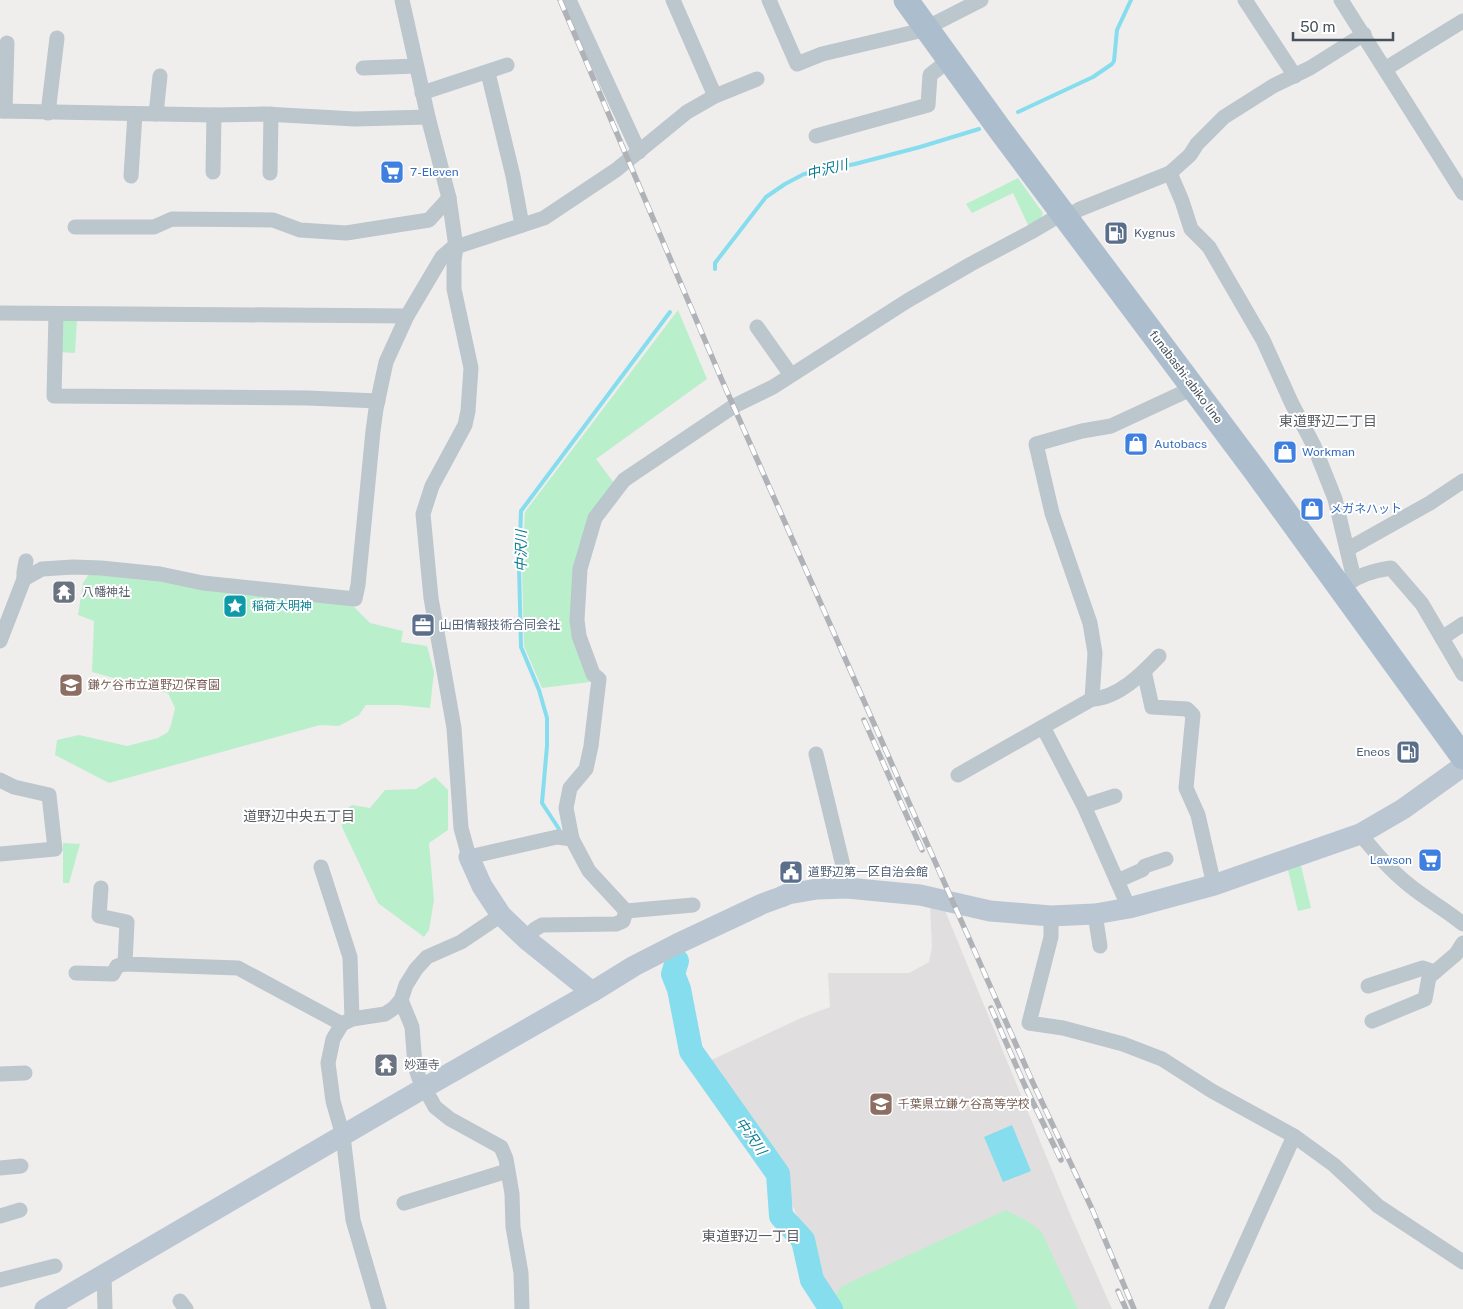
<svg xmlns="http://www.w3.org/2000/svg" width="1463" height="1309" font-family="'Public Sans','Noto Sans JP',sans-serif">
	<style>
		.education { fill: #e1dedf }
		.green { fill: #baefcc }
		.water { fill: #86dded }
		.lines { fill: none; stroke-linecap: round; stroke-linejoin: round }
		.stream { stroke: #86dded; stroke-width: 4 }
		.river { stroke: #86dded; stroke-width: 24 }
		.street { stroke: #bbc6cd; stroke-width: 15 }
		.secondary { stroke: #bac7d2; stroke-width: 21 }
		.primary { stroke: #acbecd; stroke-width: 25 }
		.rail-casing { stroke: #afb3b8; stroke-width: 5.5 }
		.rail { stroke: #fff; stroke-width: 4; stroke-dasharray: 11; stroke-linecap: butt }
		.labels { text-anchor: middle; stroke-width: 4; stroke-linejoin: round; paint-order: stroke }
		.shop-label { font-size: 12px; fill: #366cbe; stroke: #fff; text-anchor: start }
		.service-label { font-size: 12px; fill: #4e5e75; stroke: #fff; text-anchor: start }
		.street-label { font-size: 12px; fill: #45525b; stroke: #fff }
		.worship-label { font-size: 12px; fill: #5b616d; stroke: #fff; text-anchor: start }
		.culture-label { font-size: 12px; fill: #0d838f; stroke: #fff; text-anchor: start }
		.education-label { font-size: 12px; fill: #785e54; stroke: #fff; text-anchor: start }
		.water-label { font-size: 14px; font-style: italic; fill: #0a7d93; stroke: #fff }
		.neighbourhood-label { font-size: 14px; fill: #5a5e63; stroke: #fff }
	</style>
	<rect width="100%" height="100%" fill="#f0eded"/>
	<path class="education" d="M930 905 944 908 1070 1214 1112 1309H833L816 1262 776 1165 749 1119 705 1063 801 1018 830 1007 828 973H909L929 962 932 947Z"/>
	<g class="green">
		<path d="M1018 178 1043 213 1039 222 1030 229 1013 193 972 213 966 204Z"/>
		<path d="M678 310 707 379 596 459 614 483 587 526 577 636 590 682 542 688 524 646 522 566 525 512Z"/>
		<path d="M62 320H77L75 353 58 352Z"/>
		<path d="M91 571 350 603 370 623 403 631 401 642 427 646 434 672 430 708 399 705H366L359 715 339 726 320 725 109 783 55 755 57 740 79 735 127 746 158 738 168 732 171 725 175 708 168 693 92 672 94 621 78 615 83 583Z"/>
		<path d="M435 777 448 790V830L429 843 434 900 429 930 424 937 378 903 342 827 341 813 352 805 370 808 385 790 416 789Z"/>
		<path d="M63 843 80 844 69 883H63Z"/>
		<path d="M1300 861 1311 908 1298 911 1287 866Z"/>
		<path d="M1006 1210 1027 1221 1041 1231 1078 1309H839L834 1297 842 1286Z"/>
	</g>
	<path class="water" d="M1012 1125 1031 1171 1003 1182 984 1137Z"/>
	<g class="lines">
		<g class="stream">
			<path d="M1018 112 1093 77 1112 64 1114 61 1117 30 1131 0"/>
			<path d="M715 269V263L766 197 785 184 804 174 855 164 920 147 979 129"/>
			<path d="M559 829 542 803 547 746V718L539 690 521 647 519 566 521 511 670 312"/>
		</g>
		<path class="river" d="M677 961 673 974 679 989 691 1051 778 1174 781 1216 803 1240 812 1280 831 1309"/>
		<g class="street">
			<path d="M402 0 428 117 449 198 456 247 454 261V289L471 368 468 411 465 425 432 486 423 514 431 598 454 728 461 828 469 857 557 837 572 839"/>
			<path d="M569 0 639 152"/>
			<path d="M673 0 715 96"/>
			<path d="M769 0 797 64 822 54 915 32 926 28 981 0"/>
			<path d="M1245 0 1295 76"/>
			<path d="M1341 0 1463 193"/>
			<path d="M363 68 416 66"/>
			<path d="M1385 69 1463 21"/>
			<path d="M488 73 513 176 522 225"/>
			<path d="M422 93 507 65"/>
			<path d="M0 111 214 115 265 114 355 119 428 117"/>
			<path d="M5 111 7 43"/>
			<path d="M48 113 57 38"/>
			<path d="M156 114 160 76"/>
			<path d="M816 136 928 105 930 75 949 60"/>
			<path d="M213 172 214 115"/>
			<path d="M270 173 271 114"/>
			<path d="M1170 173 1182 201 1191 229 1209 247 1263 340 1292 404 1314 446 1335 499 1354 579"/>
			<path d="M131 176 135 114"/>
			<path d="M1066 217 1080 209 1170 173 1190 155 1197 144 1224 117 1273 86 1310 68 1364 34"/>
			<path d="M75 227H154L172 219 273 220 300 230 346 233 429 220 449 198"/>
			<path d="M456 247 544 218 616 170 687 112 715 96 757 79"/>
			<path d="M0 313 407 316"/>
			<path d="M56 314 54 396 308 398 378 401"/>
			<path d="M757 327 791 375"/>
			<path d="M1348 549 1430 503 1463 481"/>
			<path d="M24 579 42 569 73 567 101 568 160 574 203 583 355 599 358 585 373 431 376 409 386 362 407 316 442 257 456 245"/>
			<path d="M1347 584C1359 575 1377 570 1391 568L1422 604 1463 674"/>
			<path d="M1442 638 1463 624"/>
			<path d="M0 641 24 579V572L26 561"/>
			<path d="M1144 671 1152 707 1187 709 1193 715 1186 788 1198 815 1214 885"/>
			<path d="M1092 699 1095 653 1090 623 1052 513 1036 444 1082 431 1111 426 1193 388"/>
			<path d="M1043 727 1084 806 1129 908"/>
			<path d="M816 754 845 874 847 888"/>
			<path d="M958 775 1092 699C1118 698 1142 674 1159 656"/>
			<path d="M0 780 14 787 49 795 55 849 0 854"/>
			<path d="M1084 806 1115 796"/>
			<path d="M1360 834C1375 852 1390 870 1409 885 1426 899 1446 910 1463 924"/>
			<path d="M321 867 350 957 352 1019"/>
			<path d="M1117 881 1142 870 1145 866 1166 859"/>
			<path d="M101 888 99 916 127 922 125 964 238 968 342 1024"/>
			<path d="M626 911 693 905"/>
			<path d="M1095 914 1100 946"/>
			<path d="M1051 916V937L1029 1023 1063 1028 1123 1044 1162 1059 1212 1091 1294 1136 1334 1165 1378 1206 1463 1262"/>
			<path d="M526 939 535 929 542 925 616 924 623 921 626 911 589 871 572 839 566 808 570 788 586 769 591 746 599 679 593 674 579 636 577 620 580 569 595 518 624 480 734 406 773 387 907 301 971 264 1031 232 1053 219 1062 212"/>
			<path d="M76 973 113 974 117 966 125 964"/>
			<path d="M1368 986 1423 968 1435 972"/>
			<path d="M401 1000 412 1027 415 1066 419 1078 435 1107 450 1119 501 1147 506 1159 512 1194 513 1227 521 1273 522 1309"/>
			<path d="M1372 1021 1425 999 1429 977 1456 954 1463 943"/>
			<path d="M0 1074 25 1073"/>
			<path d="M0 1168 21 1166"/>
			<path d="M404 1203 507 1171"/>
			<path d="M0 1216 20 1210"/>
			<path d="M104 1274 105 1309"/>
			<path d="M0 1280 55 1266"/>
			<path d="M180 1301 186 1309"/>
			<path d="M379 1309 353 1220 343 1136 333 1101 328 1063 333 1039 342 1024 352 1019 385 1014 394 1008 401 1000 406 985 416 969 427 957 461 942 501 915"/>
			<path d="M1216 1309 1294 1136"/>
		</g>
		<g class="secondary">
			<path d="M469 857 482 886 501 915 526 939 592 992"/>
			<path d="M45 1309 424 1088 592 992 634 966 677 944 762 904 781 897 788 894 817 889 847 888 920 895 990 911 1051 916 1095 914 1129 908 1214 885 1360 834 1403 809 1463 766"/>
		</g>
		<path class="primary" d="M906 0 1001 131 1254 469 1463 757"/>
		<g class="rail-casing">
			<g id="rail">
				<path d="M560 0 721 378 1033 1083 1092 1209 1134 1309"/>
				<path d="M864 720 922 850"/>
				<path d="M991 1008 1025 1086 1061 1160"/>
				<path d="M1118 1291 1126 1309"/>
			</g>
		</g>
		<use href="#rail" class="rail"/>
	</g>
	<defs>
		<g id="supermarket-square" transform="scale(1.25)"><rect x="-9" y="-9" width="18" height="18" rx="4" fill="#3f7fe0" stroke="#fff"/><path d="M-6-5.5h2.5l.6 2H6L4.5 2H-2.5L-4.4-4H-6ZM-1.5 3.2a1.3 1.3 0 1 0 .1 0ZM3 3.2a1.3 1.3 0 1 0 .1 0Z" fill="#fff"/></g>
		<g id="fuel-square" transform="scale(1.25)"><rect x="-9" y="-9" width="18" height="18" rx="4" fill="#5c6f8a" stroke="#fff"/><path d="M-5.5-6h7V0h2V4h1.3V-2.5L3-4.5l.8-.8L6-3V5H2.5V1h-1V6h-7ZM-4.2-4.7v3.2H.2V-4.7Z" fill="#fff"/></g>
		<g id="shop-square" transform="scale(1.25)"><rect x="-9" y="-9" width="18" height="18" rx="4" fill="#3f7fe0" stroke="#fff"/><path d="M-5-2.5h2.3a2.7 3.5 0 0 1 5.4 0H5L5.5 6h-11ZM-1.5-2.5h3a1.5 2.3 0 0 0-3 0Z" fill="#fff"/></g>
		<g id="temple-square" transform="scale(1.25)"><rect x="-9" y="-9" width="18" height="18" rx="4" fill="#6b7280" stroke="#fff"/><path d="M0-6L5-2H3V0L6.5 2.5H4V6H1.5V3h-3V6H-4V2.5H-6.5L-3 0V-2H-5Z" fill="#fff"/></g>
		<g id="sight-square" transform="scale(1.25)"><rect x="-9" y="-9" width="18" height="18" rx="4" fill="#0f9aa8" stroke="#fff"/><path d="M0-6L1.8-2.2L6-1.7L2.9 1.2L3.7 5.4L0 3.3L-3.7 5.4L-2.9 1.2L-6-1.7L-1.8-2.2Z" fill="#fff"/></g>
		<g id="office-square" transform="scale(1.25)"><rect x="-9" y="-9" width="18" height="18" rx="4" fill="#5c6f8a" stroke="#fff"/><path d="M-6-3h4V-5.5h4V-3h4V5H-6ZM-1-4.5V-3h2v-1.5ZM-6 0V1H6V0Z" fill="#fff"/></g>
		<g id="school-square" transform="scale(1.25)"><rect x="-9" y="-9" width="18" height="18" rx="4" fill="#8d6e63" stroke="#fff"/><path d="M0-5L7-2L0 1L-7-2ZM-4 1L0 2.5L4 1V4Q0 6-4 4Z" fill="#fff"/></g>
		<g id="civic-square" transform="scale(1.25)"><rect x="-9" y="-9" width="18" height="18" rx="4" fill="#5c6f8a" stroke="#fff"/><path d="M-.6-6.5H3V-4.5H.6V-3L4-1V1h2V6H-6V1h2V-1L-.6-3ZM-1.2 2.5V6h2.4V2.5Z" fill="#fff"/></g>
	</defs>
	<g fill-rule="evenodd">
		<use href="#supermarket-square" x="392" y="172"/>
		<use href="#fuel-square" x="1116" y="233"/>
		<use href="#shop-square" x="1136" y="444"/>
		<use href="#shop-square" x="1285" y="452"/>
		<use href="#shop-square" x="1312" y="509"/>
		<use href="#temple-square" x="64" y="592"/>
		<use href="#sight-square" x="235" y="606"/>
		<use href="#office-square" x="423" y="625"/>
		<use href="#school-square" x="71" y="685"/>
		<use href="#fuel-square" x="1408" y="752"/>
		<use href="#supermarket-square" x="1430" y="860"/>
		<use href="#civic-square" x="791" y="872"/>
		<use href="#temple-square" x="386" y="1065"/>
		<use href="#school-square" x="881" y="1104"/>
	</g>
	<g class="labels">
		<g class="shop-label">
			<text x="410" y="176">7-Eleven</text>
			<text x="1154" y="448">Autobacs</text>
			<text x="1302" y="456">Workman</text>
			<text x="1330" y="513">メガネハット</text>
			<text x="1412" y="864" text-anchor="end">Lawson</text>
		</g>
		<g class="service-label">
			<text x="1134" y="237">Kygnus</text>
			<text x="440" y="629">山田情報技術合同会社</text>
			<text x="1390" y="756" text-anchor="end">Eneos</text>
			<text x="808" y="876">道野辺第一区自治会館</text>
		</g>
		<g class="street-label">
			<text transform="translate(1186 377) rotate(53)" y="4">funabashi-abiko line</text>
		</g>
		<g class="worship-label">
			<text x="82" y="596">八幡神社</text>
			<text x="404" y="1069">妙蓮寺</text>
		</g>
		<g class="culture-label">
			<text x="252" y="610">稲荷大明神</text>
		</g>
		<g class="education-label">
			<text x="88" y="689">鎌ケ谷市立道野辺保育園</text>
			<text x="898" y="1108">千葉県立鎌ケ谷高等学校</text>
		</g>
		<g class="water-label">
			<text transform="translate(827 169) rotate(-14)" y="5">中沢川</text>
			<text transform="translate(521 551) rotate(-90)" y="5">中沢川</text>
			<text transform="translate(751 1136) rotate(55)" y="5">中沢川</text>
		</g>
		<g class="neighbourhood-label">
			<text x="1328" y="426">東道野辺二丁目</text>
			<text x="299" y="821">道野辺中央五丁目</text>
			<text x="751" y="1241">東道野辺一丁目</text>
		</g>
	</g>
	<path d="M1293 32v8h100v-8" fill="none" stroke="#45525b" stroke-width="2.5"/>
	<text x="1300" y="32" font-size="15" fill="#45525b" stroke="#ffffff" stroke-width="4" paint-order="stroke">50 m</text>
</svg>
